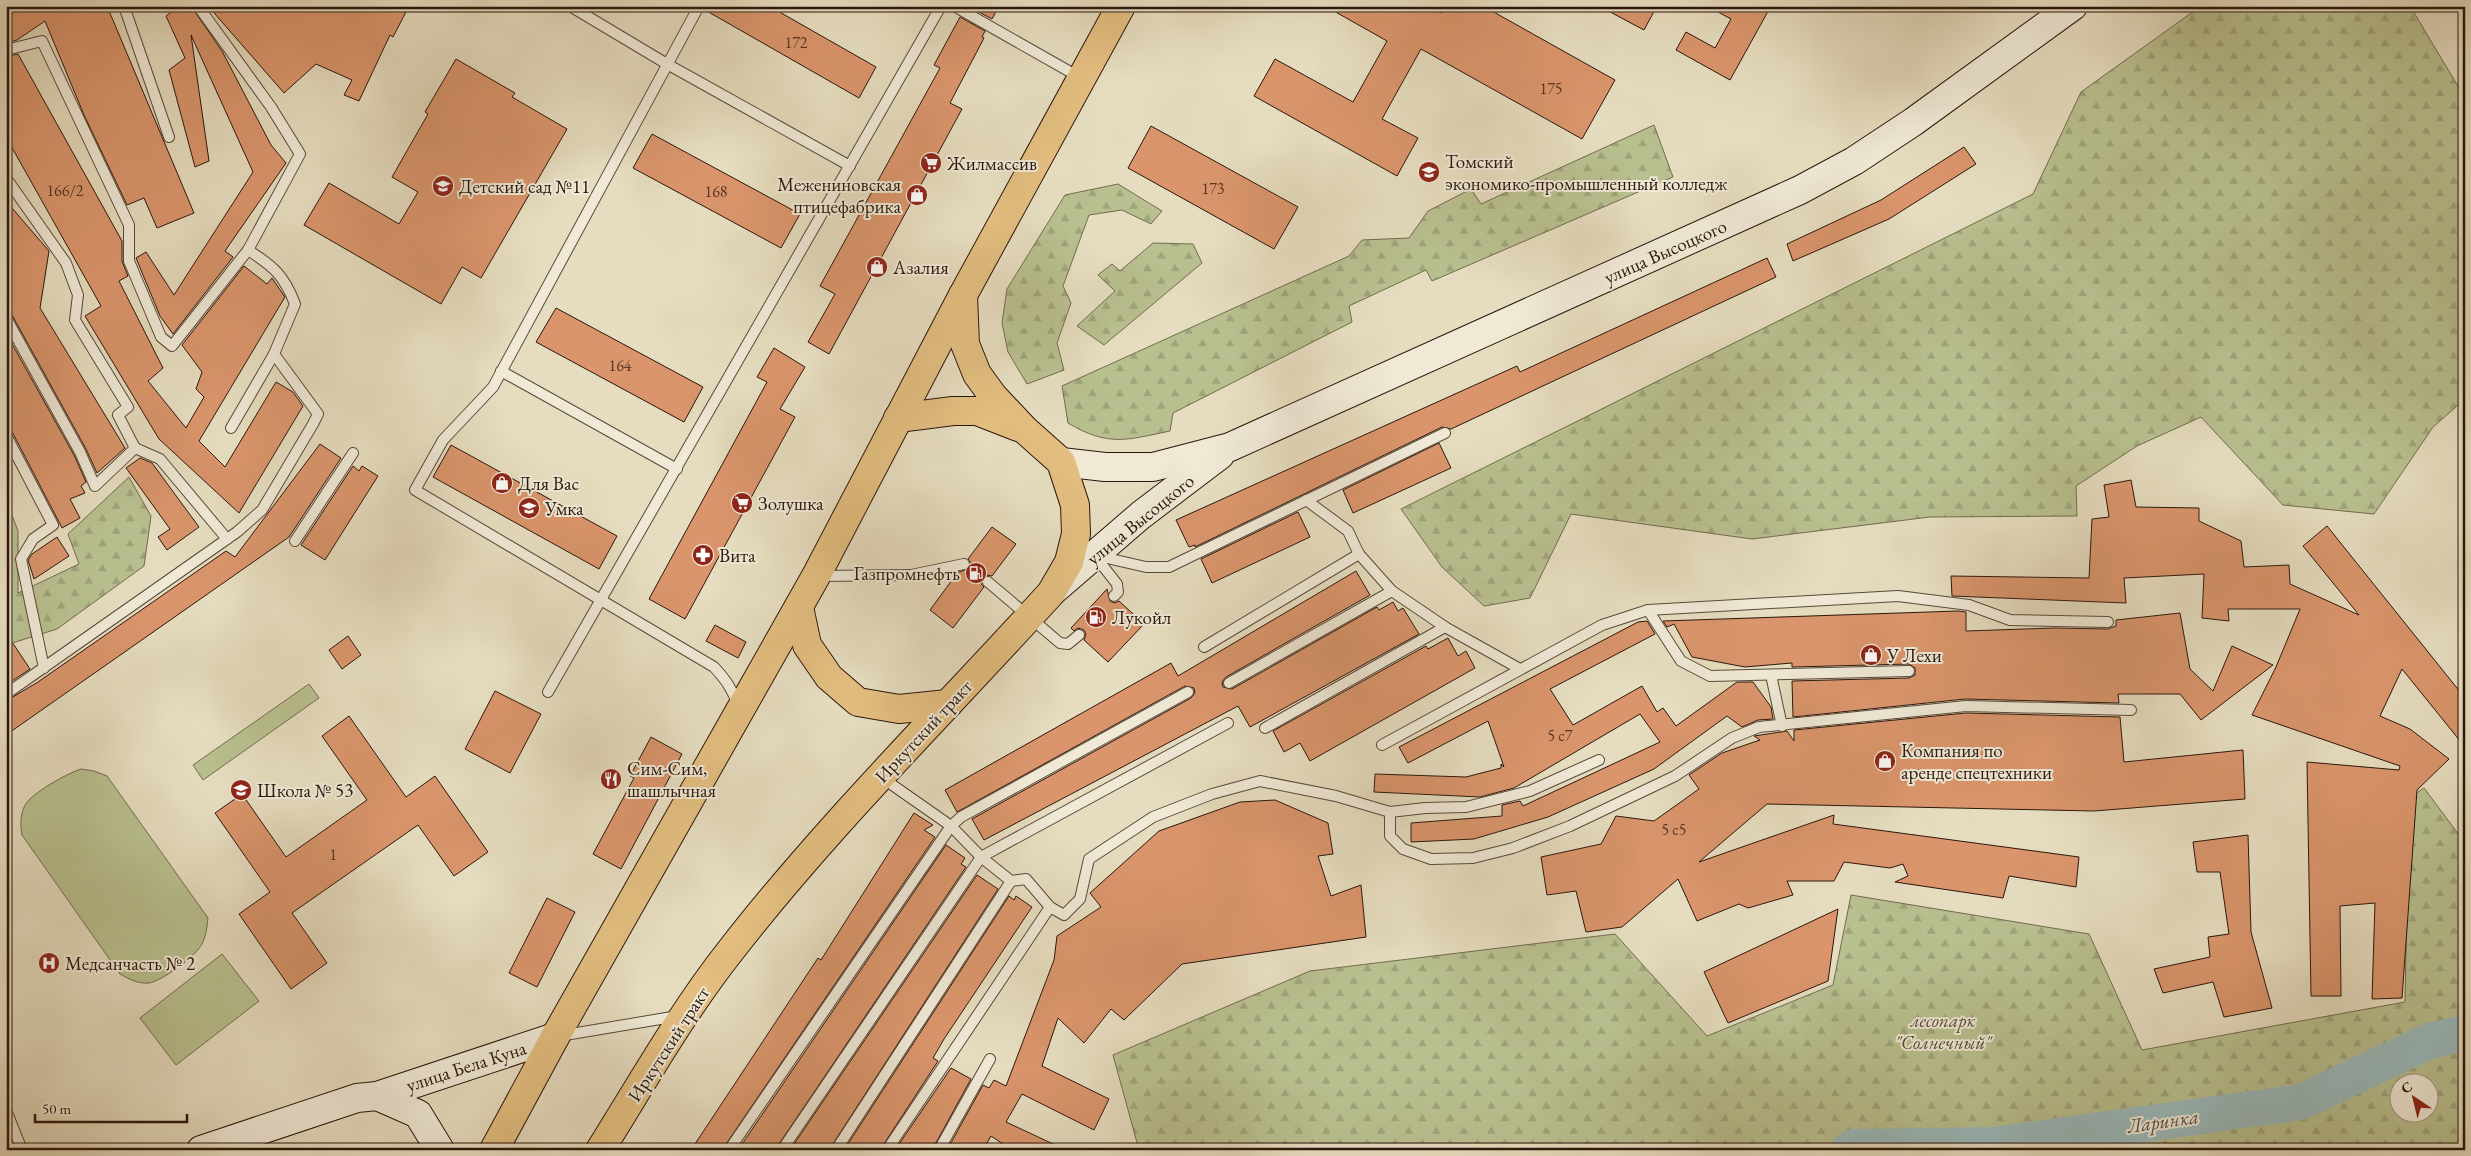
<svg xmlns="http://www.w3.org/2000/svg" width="2471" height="1156" font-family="'EB Garamond',serif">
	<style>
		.grass { fill: #b9c090; stroke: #726b4e }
		.forest { fill: url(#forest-firs); stroke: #726b4e; fill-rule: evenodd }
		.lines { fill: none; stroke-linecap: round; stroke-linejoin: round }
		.river { stroke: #9ababc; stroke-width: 36 }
		.building { fill: #da956c; stroke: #2b160c }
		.service-casing { stroke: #5a4839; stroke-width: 12 }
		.secondary-casing { stroke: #2b160c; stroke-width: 30 }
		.primary-casing { stroke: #2b160c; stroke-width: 30 }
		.service { stroke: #efe9d6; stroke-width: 10 }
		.secondary { stroke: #efe9d6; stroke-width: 28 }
		.primary { stroke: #e3be80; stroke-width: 28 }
		.labels { text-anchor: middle; stroke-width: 4; stroke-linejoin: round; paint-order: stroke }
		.number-label { font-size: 16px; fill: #573624 }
		.poi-label { font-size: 19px; fill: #2b160c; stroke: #efe9d6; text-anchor: start }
		.street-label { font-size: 19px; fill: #2b160c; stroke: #efe9d6 }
		.park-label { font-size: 19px; font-style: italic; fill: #564934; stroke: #efe9d6 }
		.water-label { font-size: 20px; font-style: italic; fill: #524f4a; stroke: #efe9d6 }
	</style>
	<defs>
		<pattern id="forest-firs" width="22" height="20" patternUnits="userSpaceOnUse" patternTransform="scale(1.25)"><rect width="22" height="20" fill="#b9c090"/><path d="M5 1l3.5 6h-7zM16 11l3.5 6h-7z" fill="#9fa47b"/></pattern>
	</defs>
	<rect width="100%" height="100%" fill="#e6ddc0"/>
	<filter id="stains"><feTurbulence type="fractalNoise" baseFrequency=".004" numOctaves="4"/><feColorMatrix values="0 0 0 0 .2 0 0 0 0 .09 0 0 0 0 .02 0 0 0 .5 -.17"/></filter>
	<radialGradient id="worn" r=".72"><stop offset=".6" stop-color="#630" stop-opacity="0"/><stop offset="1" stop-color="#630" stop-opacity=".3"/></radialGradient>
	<g class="grass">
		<path d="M309 684 319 698 203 780 193 765Z"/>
		<path d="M81 769 94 771 107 776 208 918C207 927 206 936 202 944 196 956 162 981 149 983 138 984 129 979 120 974L22 835C20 824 20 810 28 801 38 790 66 774 81 769Z"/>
		<path d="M222 954 259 1001 176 1065 140 1018Z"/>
	</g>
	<g class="forest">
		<path d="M2201 6H2410L2465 98V399L2433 427 2374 514 2283 505 2201 417 2137 446 2076 486 2077 516 1930 517 1752 539 1571 514 1530 598 1484 606 1442 567 1401 509 2033 194 2081 92Z"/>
		<path d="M1654 125 1673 177 1432 281 1426 270 1349 306 1352 322 1173 413 1170 431C1127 440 1108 447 1068 423L1062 386 1349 256 1362 240 1409 238 1428 211 1471 189 1481 204Z"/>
		<path d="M1118 184 1162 211 1151 224 1122 210 1089 215 1063 286 1071 303 1057 343 1064 370 1027 384 1008 352 1002 323 1007 289 1065 195Z"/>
		<path d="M1153 243 1193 244 1202 263 1104 345 1077 326 1115 291 1098 275 1112 264 1120 271Z"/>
		<path d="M129 477 151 516 144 566 57 629 6 645V499L18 531V593L79 564 68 534Z"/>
		<path d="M2424 788 2465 843V1150H1139L1113 1055 1310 971 1615 934 1707 1036 1833 985 1851 895 2089 934 2142 1050 2405 1002 2409 798ZM2398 1084H2428V1114H2398Z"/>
	</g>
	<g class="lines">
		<path class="river" d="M1849 1150 1853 1147 1994 1145 2301 1102 2429 1041 2465 1033"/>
	</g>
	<g class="building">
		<path d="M6 6H107L194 213 157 228 144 198 127 205 84 115 45 21 17 40 6 43Z"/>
		<path d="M179 6H191L222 51 271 145 286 163 225 251 233 257 173 334 160 316 136 258 146 252 174 295 253 172 191 35 209 161 195 167 169 70 185 58 166 16Z"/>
		<path d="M208 6H409L393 37 390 35 359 101 344 95 352 80 316 64 284 93Z"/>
		<path d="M706 6H769L876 67 859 98 705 10Z"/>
		<path d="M968 6H999L992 19Z"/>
		<path d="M1325 6H1428L1441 13 1445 6H1483L1615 80 1582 139 1421 49 1382 119 1418 138 1397 176 1254 96 1275 59 1353 102 1387 41Z"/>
		<path d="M1599 6H1657L1644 30Z"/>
		<path d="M1707 6H1771L1730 80 1676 50 1686 32 1715 48 1731 19Z"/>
		<path d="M960 17 985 31 982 37 984 38 950 103 962 109 829 354 808 342 835 294 820 286 940 68 934 65Z"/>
		<path d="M18 54 122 241V261L128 276 119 281 163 368 148 381 186 428 204 397 196 389 202 372 182 345 244 266 267 284 272 278 285 297 199 441 225 467 276 382 293 392 303 406 239 513 159 439 85 316 101 306 6 137V57Z"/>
		<path d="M456 59 515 93 512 97 567 129 481 278 462 267 441 304 304 225 329 183 399 224 418 192 392 177 428 114 425 112Z"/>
		<path d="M1151 126 1298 207 1274 249 1128 168Z"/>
		<path d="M652 134 800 214 781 248 633 168Z"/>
		<path d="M1964 147 1976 164 1889 219 1793 261 1787 244 1881 200Z"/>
		<path d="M6 201 49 251 40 308 125 448 97 473 86 449 12 315 6 311V294L11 269 6 267Z"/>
		<path d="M1767 258 1776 277 1451 429 1442 427 1195 547V545L1189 547 1176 520 1517 366 1520 372Z"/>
		<path d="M556 308 703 387 684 422 536 342Z"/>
		<path d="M6 333 74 455 86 482 81 486 85 493 70 499 80 518 62 528 6 420Z"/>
		<path d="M774 348 805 367 780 409 795 417 685 619 649 599 767 382 757 377Z"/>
		<path d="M1439 443 1451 468 1353 513 1343 490Z"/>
		<path d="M320 444 341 458 289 537 6 735V701L38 682 226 551 235 557Z"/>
		<path d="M451 445 617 536 599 569 433 477Z"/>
		<path d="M140 458 152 463 199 527 167 550 158 537 170 529 126 468Z"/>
		<path d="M353 466 359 471 362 466 378 476 325 560 301 545Z"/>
		<path d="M2131 480 2136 507 2199 508V521L2241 541 2244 567 2289 565 2290 584 2359 615 2303 546 2327 526 2465 698V747L2402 669 2380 716 2410 729 2449 759 2417 790 2402 998 2372 999 2375 903 2340 906 2341 996H2311L2307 762 2399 770 2400 766 2252 715 2276 667 2300 609H2228L2229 621 2202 618 2204 574 2124 578 2126 603 1952 596 1951 576 2089 578 2092 519 2109 517 2104 485Z"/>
		<path d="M1298 512 1310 537 1212 583 1201 559Z"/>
		<path d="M992 527 1016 544 992 576 986 575 982 578 981 584 984 587 953 628 930 610 958 572 969 569 971 563 968 559Z"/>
		<path d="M57 537 69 556 34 579 28 560 32 554Z"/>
		<path d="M1356 571 1370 595 1226 677 1222 682 1223 687 1232 689 1377 607 1379 610 1393 602 1398 611 1403 608 1419 634 1250 727 1238 706 984 840 972 819 1191 698 1195 693 1194 688 1185 686 957 812 945 790 1171 663 1178 676Z"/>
		<path d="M1107 589 1110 601 1115 603 1119 601 1144 624 1108 662 1084 640 1086 634 1084 630 1078 628 1074 631 1071 628Z"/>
		<path d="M1958 611 1966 612V631L2054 628 2108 629 2116 626V620L2180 613 2190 669 2213 691 2232 646 2273 665 2201 720 2180 694H2118L2119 703 1965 699 1793 717 1792 681 1909 678 1915 675V668L1909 664 1792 667V663L1745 667 1692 657 1674 624 1667 627 1663 621Z"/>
		<path d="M1647 621 1655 634 1550 689 1573 725 1642 686 1657 712 1663 708 1676 726 1737 682H1753L1771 707 1773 719 1758 720 1742 727 1727 716 1654 769 1548 817 1474 839 1411 842V823L1502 816V805L1520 801 1523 806 1660 742 1640 714 1514 788 1480 797 1374 792 1375 774 1466 777 1501 768V764L1504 767 1488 721 1408 763 1399 747 1638 622Z"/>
		<path d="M715 625 746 642 738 658 706 641Z"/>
		<path d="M6 633 30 669 6 685Z"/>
		<path d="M348 636 361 655 342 669 329 650Z"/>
		<path d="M1448 638 1458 656 1466 651 1475 668 1310 761 1300 743 1284 752 1273 731 1426 646 1428 649Z"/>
		<path d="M495 691 541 714 510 773 465 749Z"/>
		<path d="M1966 713 2120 717 2124 762 2243 750 2245 799 2094 811 1767 804 1699 862 1834 815 1833 824 2079 857 2076 887 2009 876 2003 898 1895 882 1908 876 1903 864 1890 868 1844 862 1834 881H1787L1793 895 1748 908 1739 904 1697 921 1678 879 1622 927 1586 932 1576 891 1547 895 1541 857 1601 844 1616 816 1654 821 1699 789 1689 775 1722 753 1760 740 1754 736 1787 731 1794 741V730Z"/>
		<path d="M349 716 406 797 435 776 488 852 454 876 418 825 292 913 327 963 291 989 239 914 270 892 215 813 242 794 286 857 367 800 322 736Z"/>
		<path d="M651 737 682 754 621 869 593 854 634 778 630 776Z"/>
		<path d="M1275 800 1328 823 1333 854 1318 856 1331 896 1361 885 1366 937 1182 964 1124 1020 1111 1009 1084 1043 1058 1018 1042 1066 1109 1099 1094 1130 1022 1094 1006 1122 1066 1150H1012L991 1136 983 1150H947L983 1085 989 1088 994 1080 1006 1086 1054 960 1057 936 1101 907 1090 893 1159 831 1240 802Z"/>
		<path d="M914 813 933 825 924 830 935 837 722 1150H691L818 958 821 960Z"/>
		<path d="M2248 835 2251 932 2272 1008 2224 1017 2213 982 2163 993 2154 969 2210 957 2208 937 2229 934 2220 872H2197L2193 842Z"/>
		<path d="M946 845 965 858 961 864 966 867 775 1150H738Z"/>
		<path d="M977 875 998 889 829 1150H790Z"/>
		<path d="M1009 896 1014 900 1016 896 1032 907 944 1039 933 1058 938 1061 880 1150H844Z"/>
		<path d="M547 898 575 912 537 987 509 973Z"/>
		<path d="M1838 909 1828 981 1728 1023 1704 972Z"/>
		<path d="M951 1068 971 1079 932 1150H895Z"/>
	</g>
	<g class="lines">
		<g class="service-casing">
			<g id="service">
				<path d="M124 6 169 137"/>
				<path d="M570 6 667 64 850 166"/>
				<path d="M699 6 493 387 443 440 415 490 714 667C726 680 733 690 738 706"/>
				<path d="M954 6 1081 78"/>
				<path d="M6 50 42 41 129 225V261L161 337 172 346 248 250 300 154 271 107 198 6"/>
				<path d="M6 178 66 263 78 295 75 320 128 407 118 415 135 448 95 486 80 452 6 318"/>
				<path d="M501 371 677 469"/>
				<path d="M231 428 274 354"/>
				<path d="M6 435 53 525 33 539 21 559 44 668"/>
				<path d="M135 448 160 459 227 539"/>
				<path d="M1306 500 1348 531 1359 554 1392 591 1445 627 1520 669"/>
				<path d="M295 541 353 453"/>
				<path d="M1095 556 1117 584 1118 592 1114 596"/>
				<path d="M1098 556 1146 567H1169L1445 433"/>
				<path d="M819 576 911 575 964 564"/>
				<path d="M988 582 1060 643 1068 644 1079 635"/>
				<path d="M1648 610 1681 661 1710 676 1909 671"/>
				<path d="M1204 647 1359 554"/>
				<path d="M1771 675 1782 726"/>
				<path d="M1229 683 1392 591"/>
				<path d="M548 692 941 6"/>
				<path d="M6 694 237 532 262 510 313 424 318 414 274 354 295 304C284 275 273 266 248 250"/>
				<path d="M1265 728 1445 627"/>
				<path d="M1382 745 1602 625 1648 610 1898 596 1969 605 2010 620 2108 622"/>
				<path d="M881 777 951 826 981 857 1011 881 1026 879 1050 907"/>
				<path d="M1390 812V836L1403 849 1431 859 1473 858 1513 848 1570 826 1675 776 1732 738 1759 727 1966 706 2131 710"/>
				<path d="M559 1036 678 1016"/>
				<path d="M6 1110 22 1150"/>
				<path d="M729 1150 951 826 961 817 1188 692"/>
				<path d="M782 1150 981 857 1228 723"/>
				<path d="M836 1150 1011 881"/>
				<path d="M887 1150 1050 907 1064 915 1080 899 1089 859 1153 817 1212 794 1260 781 1336 796 1390 812 1425 808 1466 807 1530 791 1599 760"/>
				<path d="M939 1150 990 1059"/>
			</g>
		</g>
		<g class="secondary-casing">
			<g id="secondary">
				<path d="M1061 462 1105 467H1153L1230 447 1800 190 1854 161 1913 122 2073 6"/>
				<path d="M1054 590 1141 515 1220 455"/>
				<path d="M377 1096 418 1114 440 1150"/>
				<path d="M201 1150 357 1098 377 1096 555 1037"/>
			</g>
		</g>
		<g class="primary-casing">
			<g id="primary">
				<path d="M898 418 953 411H977L1018 427"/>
				<path d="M799 607 807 645 829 677 858 702 899 709 948 704"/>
				<path d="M494 1150 555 1037 816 576 963 295 1121 6"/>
				<path d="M600 1150C642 1083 682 1012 731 950 829 824 944 711 1051 593L1069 562 1076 534 1075 505 1061 462 1025 430 993 396 977 374 965 344 963 295"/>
			</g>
		</g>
		<use href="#service" class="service"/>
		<use href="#secondary" class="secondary"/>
		<use href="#primary" class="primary"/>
	</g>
	<defs>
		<g id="supermarket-disc" transform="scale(1.125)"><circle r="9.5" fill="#8f2418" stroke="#efe9d6"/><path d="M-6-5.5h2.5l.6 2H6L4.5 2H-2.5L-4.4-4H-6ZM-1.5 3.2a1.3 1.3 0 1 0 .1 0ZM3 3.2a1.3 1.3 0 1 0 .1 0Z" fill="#fff"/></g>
		<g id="university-disc" transform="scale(1.125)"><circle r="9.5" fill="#8f2418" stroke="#efe9d6"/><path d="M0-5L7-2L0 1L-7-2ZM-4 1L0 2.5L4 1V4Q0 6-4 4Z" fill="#fff"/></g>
		<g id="school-disc" transform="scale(1.125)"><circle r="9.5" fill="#8f2418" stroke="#efe9d6"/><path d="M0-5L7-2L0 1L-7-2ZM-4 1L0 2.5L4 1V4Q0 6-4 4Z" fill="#fff"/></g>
		<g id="shop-disc" transform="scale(1.125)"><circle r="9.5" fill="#8f2418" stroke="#efe9d6"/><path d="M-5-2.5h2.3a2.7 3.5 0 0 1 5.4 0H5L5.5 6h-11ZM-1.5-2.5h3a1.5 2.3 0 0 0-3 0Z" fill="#fff"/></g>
		<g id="pharmacy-disc" transform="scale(1.125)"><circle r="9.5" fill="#8f2418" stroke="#efe9d6"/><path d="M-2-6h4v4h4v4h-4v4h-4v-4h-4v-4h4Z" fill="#fff"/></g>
		<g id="fuel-disc" transform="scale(1.125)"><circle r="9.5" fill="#8f2418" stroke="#efe9d6"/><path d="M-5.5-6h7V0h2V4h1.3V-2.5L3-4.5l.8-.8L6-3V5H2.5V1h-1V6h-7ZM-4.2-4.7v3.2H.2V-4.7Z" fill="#fff"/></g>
		<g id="restaurant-disc" transform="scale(1.125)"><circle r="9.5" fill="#8f2418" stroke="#efe9d6"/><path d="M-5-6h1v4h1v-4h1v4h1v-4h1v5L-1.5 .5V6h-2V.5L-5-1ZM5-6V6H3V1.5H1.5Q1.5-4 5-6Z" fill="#fff"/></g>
		<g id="hospital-disc" transform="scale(1.125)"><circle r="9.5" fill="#8f2418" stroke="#efe9d6"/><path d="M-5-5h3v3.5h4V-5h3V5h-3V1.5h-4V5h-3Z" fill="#fff"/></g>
	</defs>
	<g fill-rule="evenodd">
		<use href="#supermarket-disc" x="931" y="163"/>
		<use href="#university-disc" x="1429" y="172"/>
		<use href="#school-disc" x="443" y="186"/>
		<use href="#shop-disc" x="917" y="195"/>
		<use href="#shop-disc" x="877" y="267"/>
		<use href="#shop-disc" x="502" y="483"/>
		<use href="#supermarket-disc" x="742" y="503"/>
		<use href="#school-disc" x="529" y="508"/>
		<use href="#pharmacy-disc" x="703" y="555"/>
		<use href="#fuel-disc" x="976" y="573"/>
		<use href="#fuel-disc" x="1096" y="617"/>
		<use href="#shop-disc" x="1871" y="655"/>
		<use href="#shop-disc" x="1885" y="761"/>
		<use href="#restaurant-disc" x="611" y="779"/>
		<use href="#school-disc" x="241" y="790"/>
		<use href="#hospital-disc" x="49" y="963"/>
	</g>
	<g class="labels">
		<g class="number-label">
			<text x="796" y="48">172</text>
			<text x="1551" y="94">175</text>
			<text x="1213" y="194">173</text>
			<text x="65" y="196">166/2</text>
			<text x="716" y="197">168</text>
			<text x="620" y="371">164</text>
			<text x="1560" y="741">5 с7</text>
			<text x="1674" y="835">5 с5</text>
			<text x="333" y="860">1</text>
		</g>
		<g class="poi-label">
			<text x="1445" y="168">Томский<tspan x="1445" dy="22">экономико-промышленный колледж</tspan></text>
			<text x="947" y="170">Жилмассив</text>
			<text x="901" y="191" text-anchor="end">Межениновская<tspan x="901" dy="22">птицефабрика</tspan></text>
			<text x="459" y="193">Детский сад №11</text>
			<text x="893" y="274">Азалия</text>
			<text x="518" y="490">Для Вас</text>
			<text x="758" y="510">Золушка</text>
			<text x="545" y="515">Умка</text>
			<text x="719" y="562">Вита</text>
			<text x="960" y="580" text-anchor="end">Газпромнефть</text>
			<text x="1112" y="624">Лукойл</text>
			<text x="1887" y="662">У Лехи</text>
			<text x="1901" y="757">Компания по<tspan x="1901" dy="22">аренде спецтехники</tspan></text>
			<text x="627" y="775">Сим-Сим,<tspan x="627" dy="22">шашлычная</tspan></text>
			<text x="257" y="797">Школа № 53</text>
			<text x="65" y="970">Медсанчасть № 2</text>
		</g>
		<g class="street-label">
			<text transform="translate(1665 251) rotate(-24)" y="7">улица Высоцкого</text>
			<text transform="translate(1140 519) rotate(-39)" y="7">улица Высоцкого</text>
			<text transform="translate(923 731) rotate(-47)" y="7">Иркутский тракт</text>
			<text transform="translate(668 1044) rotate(-57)" y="7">Иркутский тракт</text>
			<text transform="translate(466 1066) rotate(-18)" y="7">улица Бела Куна</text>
		</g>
		<g class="park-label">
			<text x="1943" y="1027">лесопарк<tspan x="1943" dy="22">"Солнечный"</tspan></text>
		</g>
		<g class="water-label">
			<text transform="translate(2163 1121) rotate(-8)" y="7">Ларинка</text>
		</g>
	</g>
	<rect width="2471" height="1156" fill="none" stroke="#e6ddc0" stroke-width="25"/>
	<rect x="8" y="8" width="2456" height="1141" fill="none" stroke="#2b160c" stroke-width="2.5"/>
	<rect x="12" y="12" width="2446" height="1131" fill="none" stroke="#2b160c"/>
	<g transform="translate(2414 1098) rotate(325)"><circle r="24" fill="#efe9d6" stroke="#a19585"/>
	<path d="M0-4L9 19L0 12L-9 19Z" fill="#8f2418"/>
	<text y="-8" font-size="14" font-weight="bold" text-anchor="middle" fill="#2b160c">С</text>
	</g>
	<path d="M35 1114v8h152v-8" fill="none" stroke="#2b160c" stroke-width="2.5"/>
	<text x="42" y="1114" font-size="15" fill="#2b160c" stroke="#efe9d6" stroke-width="4" paint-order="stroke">50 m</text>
	<rect width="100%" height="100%" filter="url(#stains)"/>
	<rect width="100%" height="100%" fill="url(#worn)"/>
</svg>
